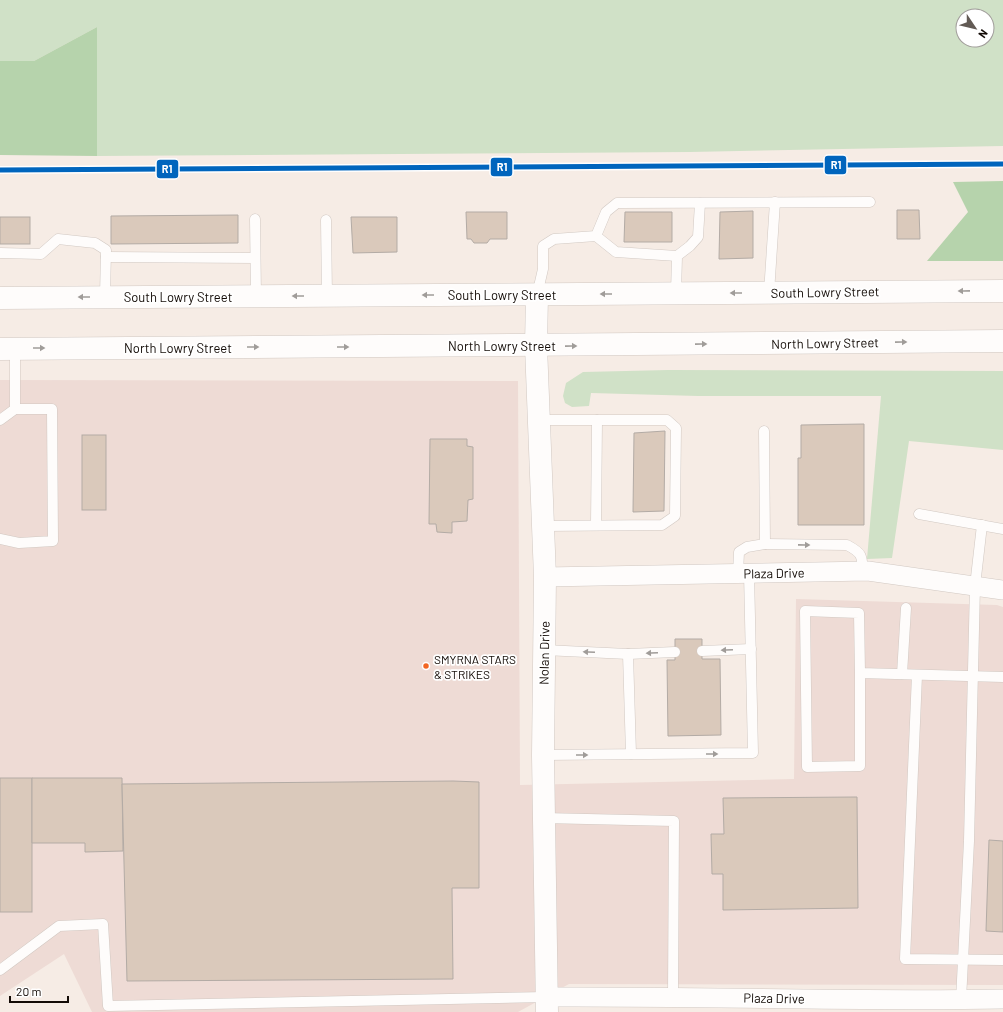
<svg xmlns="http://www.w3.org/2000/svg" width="1003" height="1012" font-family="Barlow,sans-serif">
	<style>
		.commercial { fill: #eedbd5 }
		.green { fill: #d0e1c7; fill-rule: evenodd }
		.forest { fill: #b6d3ac }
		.building { fill: #dac9bb; stroke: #b3aba5 }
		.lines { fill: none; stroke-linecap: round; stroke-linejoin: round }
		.service-casing { stroke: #d1c8c2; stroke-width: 11 }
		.minor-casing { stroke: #d1c8c2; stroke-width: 20 }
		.tertiary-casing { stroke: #d1c8c2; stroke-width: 23 }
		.primary-casing { stroke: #d1c8c2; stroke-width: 23 }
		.service { stroke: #fefcfb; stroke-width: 10 }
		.minor { stroke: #fefcfb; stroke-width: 19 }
		.tertiary { stroke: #fefcfb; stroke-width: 22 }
		.primary { stroke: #fefcfb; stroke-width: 22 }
		.rail-1-casing { stroke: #fff; stroke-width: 8 }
		.rail-1 { stroke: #0065bd; stroke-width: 5 }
		.oneway { fill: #a09c99 }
		.bus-dot { fill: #f26522; stroke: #fff; stroke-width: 1.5 }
		.labels { text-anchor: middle; stroke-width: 3.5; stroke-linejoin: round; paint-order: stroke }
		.bus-label { font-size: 12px; fill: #130b06; stroke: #fff; text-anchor: start }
		.street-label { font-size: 13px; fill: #130b06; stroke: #fff }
		.line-badge { stroke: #fff; stroke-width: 1.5 }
		.badge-label { font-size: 11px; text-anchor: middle; font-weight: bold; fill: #fff }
	</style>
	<rect width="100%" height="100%" fill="#f6ece5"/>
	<path class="commercial" d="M0 380 518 381 520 785 794 779 796 599 997 605 1003 607V985L569 984 518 1012H92L64 954 0 996Z"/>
	<g class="green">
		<path d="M0 0H1003V146L690 152 97 156V27L34 61H0ZM963 16H987V40H963Z"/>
		<path d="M668 370 1003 371V450L909 441 892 558 867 559 881 396H698L591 393 589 406 572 407 565 403 563 396 566 383 583 372Z"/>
	</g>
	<g class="forest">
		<path d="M97 27V156L0 155V61H34Z"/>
		<path d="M1003 181V261H927L968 212 953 182Z"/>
	</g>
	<g class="building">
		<path d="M897 210H919L920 239H897Z"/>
		<path d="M753 211V258L719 259 720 212Z"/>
		<path d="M466 212H507V239H490L487 243H474L471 239H467Z"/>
		<path d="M625 212H672V242H624Z"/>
		<path d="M238 215V243L111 244V216Z"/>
		<rect x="0" y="217" width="30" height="27"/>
		<path d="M351 217H397V252L353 253Z"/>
		<path d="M864 424V525H798V458H801V425Z"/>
		<path d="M665 431 664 511 633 512 634 433Z"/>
		<rect x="82" y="435" width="24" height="75"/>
		<path d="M430 439H467V446L473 447V499L468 500 467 521 452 522V533L437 532 436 524H429Z"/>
		<path d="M675 639H702V659H720L721 735 668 736 667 660H675Z"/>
		<rect x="0" y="778" width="32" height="134"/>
		<path d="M32 778H122L123 851 85 852V843H32Z"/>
		<path d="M453 781 479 782V888H452L453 979 127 981 122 784Z"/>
		<path d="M857 797 858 908 723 910V874H712L711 834H724L723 798Z"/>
		<path d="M989 840 1003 841V932L986 931Z"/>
	</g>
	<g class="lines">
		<g class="service-casing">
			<g id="service">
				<path d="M255 219 256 296"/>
				<path d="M326 220 327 296"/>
				<path d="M596 236 616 252 677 256"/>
				<path d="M0 253 41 254 58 239 95 243 106 250 105 297"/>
				<path d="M106 257 255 258"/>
				<path d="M676 293 677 256 690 246 698 237 700 203"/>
				<path d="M769 293 775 202"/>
				<path d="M537 295 543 269V246L554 239 596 236 606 212 617 203 870 202"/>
				<path d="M15 349V409"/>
				<path d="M0 420 15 409H52L53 541 19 543 0 539"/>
				<path d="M539 420H667L676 428 675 516 662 525 543 526"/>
				<path d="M919 514 1003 529"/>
				<path d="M596 525 597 420"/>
				<path d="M765 544 847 545C862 553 862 555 863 571"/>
				<path d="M738 574 739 552 747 547 765 544 764 431"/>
				<path d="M544 650 628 654 675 652"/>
				<path d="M702 651 751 649"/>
				<path d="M628 654 631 754"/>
				<path d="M860 673 859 613 805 611 807 767 860 766V673L1003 677"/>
				<path d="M902 674 906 608"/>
				<path d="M917 675 905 959 1003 960"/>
				<path d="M543 755 753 753 749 573"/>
				<path d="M543 818 674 821 673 996"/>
				<path d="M0 970 59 926 103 924 108 1006 546 997"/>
				<path d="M961 1000 969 841 975 586 982 525"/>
			</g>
		</g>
		<g class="minor-casing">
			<g id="minor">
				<path d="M545 577 868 571 1003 590"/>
				<path d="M546 997C698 996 851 1002 1003 999"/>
			</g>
		</g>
		<g class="tertiary-casing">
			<path id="tertiary" d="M537 295 536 346 545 577 543 755 547 1012"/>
		</g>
		<g class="primary-casing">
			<g id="primary">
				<path d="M0 298 1003 291"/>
				<path d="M0 349 1003 341"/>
			</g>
		</g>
		<use href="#service" class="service"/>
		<use href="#minor" class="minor"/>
		<use href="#tertiary" class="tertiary"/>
		<use href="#primary" class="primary"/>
		<g class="rail-1-casing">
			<path id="rail-1" d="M0 170 1003 164"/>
		</g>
		<use href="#rail-1" class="rail-1"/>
	</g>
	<defs><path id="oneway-solid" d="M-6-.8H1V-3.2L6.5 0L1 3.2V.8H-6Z"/></defs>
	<g class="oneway">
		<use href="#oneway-solid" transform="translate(964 291) rotate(179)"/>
		<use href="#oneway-solid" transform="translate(736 293) rotate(180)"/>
		<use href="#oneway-solid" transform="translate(606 294) rotate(180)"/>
		<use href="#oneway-solid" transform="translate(428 295) rotate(180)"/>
		<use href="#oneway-solid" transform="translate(298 296) rotate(180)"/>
		<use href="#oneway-solid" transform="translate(84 297) rotate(180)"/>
		<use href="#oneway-solid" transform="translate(901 342) rotate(-1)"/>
		<use href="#oneway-solid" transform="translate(701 344) rotate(-1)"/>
		<use href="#oneway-solid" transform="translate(571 346) rotate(-1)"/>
		<use href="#oneway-solid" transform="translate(253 347)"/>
		<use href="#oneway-solid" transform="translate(343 347)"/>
		<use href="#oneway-solid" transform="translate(39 348)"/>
		<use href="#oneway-solid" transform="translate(804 545) rotate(1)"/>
		<use href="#oneway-solid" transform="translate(727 650) rotate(178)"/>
		<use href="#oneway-solid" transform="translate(589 652) rotate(-177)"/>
		<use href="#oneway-solid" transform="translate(652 653) rotate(178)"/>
		<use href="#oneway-solid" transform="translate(712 754)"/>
		<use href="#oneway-solid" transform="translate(582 755)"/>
	</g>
	<circle class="bus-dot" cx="426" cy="666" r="3.5"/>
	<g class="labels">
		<g class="bus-label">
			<text x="434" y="664">SMYRNA STARS<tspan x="434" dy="15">&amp; STRIKES</tspan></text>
		</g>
		<g class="street-label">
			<text transform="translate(825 292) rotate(-1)" y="5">South Lowry Street</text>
			<text x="502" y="300">South Lowry Street</text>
			<text x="178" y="302">South Lowry Street</text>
			<text transform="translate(825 343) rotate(-1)" y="5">North Lowry Street</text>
			<text x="502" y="351">North Lowry Street</text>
			<text x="178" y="353">North Lowry Street</text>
			<text transform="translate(774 573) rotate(-1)" y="5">Plaza Drive</text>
			<text transform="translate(544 653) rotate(-89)" y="5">Nolan Drive</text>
			<text transform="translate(774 998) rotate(1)" y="5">Plaza Drive</text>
		</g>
	</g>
	<g class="line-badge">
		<rect x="824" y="155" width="23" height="20" rx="4" fill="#0065bd"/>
		<rect x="490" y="157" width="23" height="20" rx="4" fill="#0065bd"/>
		<rect x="156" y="159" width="23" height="20" rx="4" fill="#0065bd"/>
	</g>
	<g class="badge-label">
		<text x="836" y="169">R1</text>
		<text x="502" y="171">R1</text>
		<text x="167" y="173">R1</text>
	</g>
	<g transform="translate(975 28) rotate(125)"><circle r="19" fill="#ffffff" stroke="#a19d9b"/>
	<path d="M0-3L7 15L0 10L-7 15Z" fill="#625a54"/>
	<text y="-6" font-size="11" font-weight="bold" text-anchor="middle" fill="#130b06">N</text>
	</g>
	<path d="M10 996v6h58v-6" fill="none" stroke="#130b06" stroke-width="2"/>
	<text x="16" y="996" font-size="12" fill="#130b06" stroke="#ffffff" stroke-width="3" paint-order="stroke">20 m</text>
</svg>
